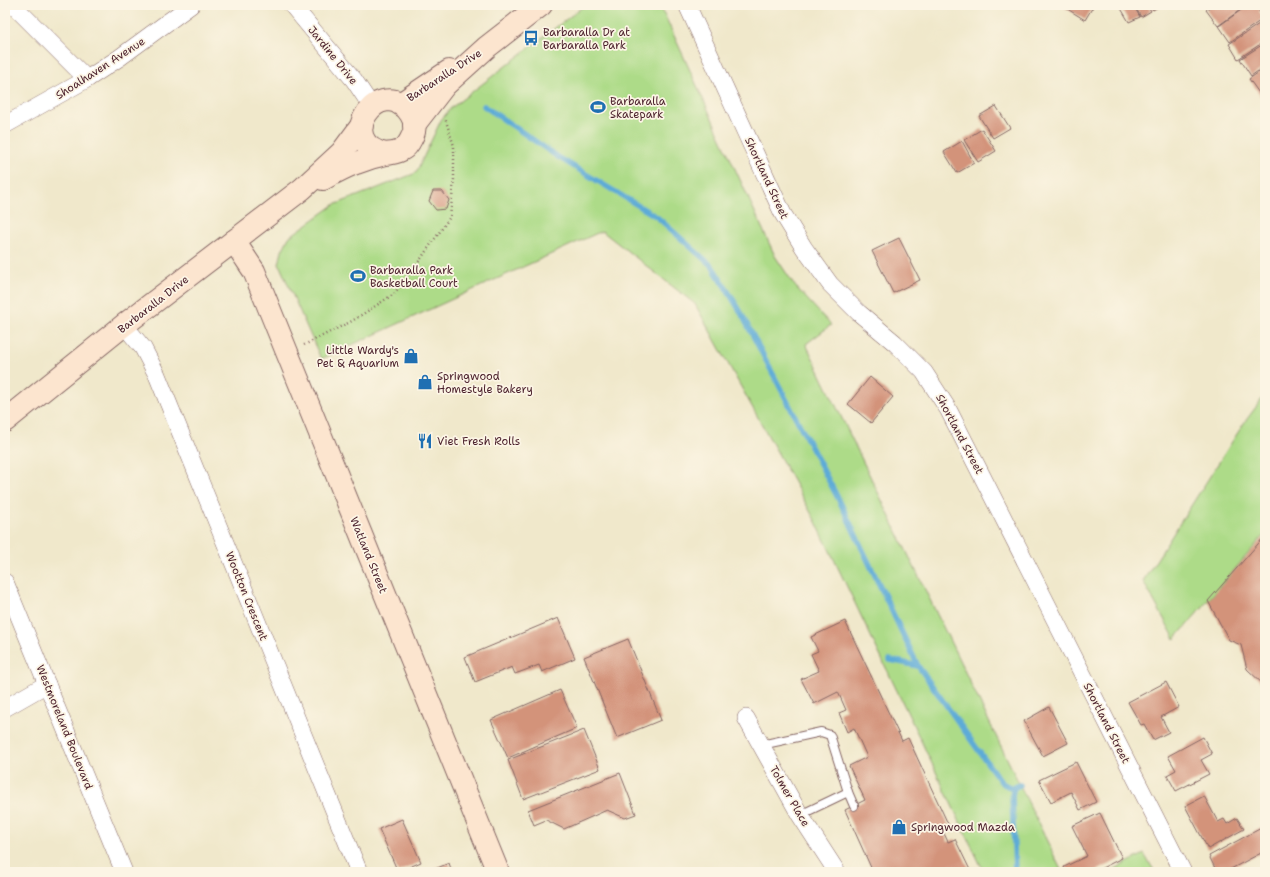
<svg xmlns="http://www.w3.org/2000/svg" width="1270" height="877" font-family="'Shantell Sans',sans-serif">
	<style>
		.green { fill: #addb88; stroke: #7c7d5a }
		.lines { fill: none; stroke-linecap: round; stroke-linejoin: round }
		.stream { stroke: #5dabd7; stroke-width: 5.5 }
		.building { fill: #d3937a }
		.lane-casing { stroke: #846563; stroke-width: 10 }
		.street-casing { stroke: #846563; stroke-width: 18 }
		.secondary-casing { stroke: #846563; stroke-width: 24 }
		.path { stroke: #846563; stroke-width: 2.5; stroke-dasharray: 1 3; stroke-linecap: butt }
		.lane { stroke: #fff; stroke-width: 8 }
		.street { stroke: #fff; stroke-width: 17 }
		.secondary { stroke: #fce5cf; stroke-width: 22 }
		.labels { text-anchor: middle; stroke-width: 3.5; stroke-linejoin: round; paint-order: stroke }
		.poi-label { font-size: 11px; fill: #4a1f2b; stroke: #fcf5e5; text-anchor: start }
		.street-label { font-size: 11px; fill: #4a1f2b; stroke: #fcf5e5 }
	</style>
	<rect width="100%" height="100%" fill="#fcf5e5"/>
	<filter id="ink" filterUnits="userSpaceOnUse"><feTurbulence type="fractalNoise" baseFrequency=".025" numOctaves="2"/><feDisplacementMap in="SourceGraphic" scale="8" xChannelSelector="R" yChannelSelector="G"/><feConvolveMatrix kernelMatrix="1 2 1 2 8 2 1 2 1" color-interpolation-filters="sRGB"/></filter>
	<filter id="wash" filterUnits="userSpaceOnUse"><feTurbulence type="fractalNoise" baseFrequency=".012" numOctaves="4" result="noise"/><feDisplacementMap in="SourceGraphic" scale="16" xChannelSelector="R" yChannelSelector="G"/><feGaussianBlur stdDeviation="0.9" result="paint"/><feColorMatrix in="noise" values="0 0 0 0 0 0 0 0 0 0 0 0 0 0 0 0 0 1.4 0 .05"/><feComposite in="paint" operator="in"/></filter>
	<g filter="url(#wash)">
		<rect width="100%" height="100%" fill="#f0e8cb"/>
		<g class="green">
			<path d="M585 5H660L775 256 795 286 831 325 806 344 1062 872H984L816 522 695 304 602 231 321 359 279 264 282 251 289 237 334 205 416 173 441 120 451 108Z"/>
			<path d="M1265 395V534L1175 639 1143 581 1244 423Z"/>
			<path d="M1144 854 1155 872H1109Z"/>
		</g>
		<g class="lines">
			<g class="stream">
				<path d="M484 106 558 157 657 217 712 266 739 309 841 504 918 666 1001 782C1008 787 1012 789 1020 785"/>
				<path d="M890 660 900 662 918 666"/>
				<path d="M1015 872 1012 796 1013 790 1015 787"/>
			</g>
		</g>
		<g id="blocks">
			<g class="building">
				<path d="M1061 5H1094L1085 20Z"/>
				<path d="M1119 5H1133L1140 17 1129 22Z"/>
				<path d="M1134 5H1147L1151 11 1141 17Z"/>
				<path d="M1150 5H1161L1153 10Z"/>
				<path d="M1212 5H1247L1218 26 1206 10Z"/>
				<path d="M1248 5H1261L1264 8 1259 11 1264 18 1230 42 1219 26Z"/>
				<path d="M1262 22 1265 26V41L1238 59 1229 44Z"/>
				<path d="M1265 43V66L1251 76 1240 59Z"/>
				<path d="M1265 68V89L1259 93 1249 79Z"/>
				<path d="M1265 90V103L1259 94Z"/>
				<path d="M996 106 1010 128 993 138 979 116Z"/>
				<path d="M982 129 996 151 978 162 964 140Z"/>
				<path d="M962 141 974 163 957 173 944 152Z"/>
				<path d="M433 191H442L449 200 446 209 436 210 429 201Z"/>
				<path d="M899 238 920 280 893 293 872 251Z"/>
				<path d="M870 377 893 397 871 423 848 404Z"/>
				<path d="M1265 536V706L1262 701 1264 685 1247 669 1241 645 1229 640 1208 601Z"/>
				<path d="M558 618 575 658 542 672 539 665 515 674 512 667 475 682 465 657Z"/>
				<path d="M845 621 902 741 908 738 949 826 942 829 948 842 955 839 971 872H873L845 810 865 800 849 766 867 757 854 728 847 732 839 713 846 710 838 692 814 704 801 679 819 671 811 654 818 651 811 637Z"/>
				<path d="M628 639 661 720 617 738 584 657Z"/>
				<path d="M1166 682 1179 707 1161 717 1169 732 1153 740 1144 724 1141 725 1128 702Z"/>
				<path d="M560 690 577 728 508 758 491 720Z"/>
				<path d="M1049 707 1068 743 1043 756 1024 721Z"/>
				<path d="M584 730 600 769 523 799 508 760Z"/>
				<path d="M1203 737 1212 754 1201 760 1209 774 1176 791 1167 775 1176 770 1168 756Z"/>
				<path d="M1076 762 1096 802 1080 810 1071 792 1051 802 1039 780Z"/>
				<path d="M620 773 636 814 625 818 607 810 564 829 546 820 534 825 528 810Z"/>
				<path d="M1204 796 1218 822 1224 819 1227 824 1237 818 1244 829 1208 849 1185 806Z"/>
				<path d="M1100 813 1122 858 1094 872H1066L1064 867 1087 856 1072 826Z"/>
				<path d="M402 819 421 862 398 872 379 829Z"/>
				<path d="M1265 826V851L1225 872H1217L1209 856Z"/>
				<path d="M449 863 452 872H428Z"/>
			</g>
		</g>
	</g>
	<g filter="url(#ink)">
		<use href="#blocks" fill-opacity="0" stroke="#846563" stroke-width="1"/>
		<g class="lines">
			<g class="lane-casing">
				<g id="lane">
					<path d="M761 745 821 732 830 735 848 792 854 806"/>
					<path d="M800 815 848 792"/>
				</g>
			</g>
			<g class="street-casing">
				<g id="street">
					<path d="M13 5 87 79"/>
					<path d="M292 5 354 80 372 107"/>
					<path d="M687 5 783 214 804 248 830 284 859 313 895 343 924 372 948 409 1183 872"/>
					<path d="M5 125 87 79 119 58 191 5"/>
					<path d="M124 325 143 348 157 375 359 872"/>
					<path d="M5 582 124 872"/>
					<path d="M5 708 47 684"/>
					<path d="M746 718 800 815 837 872"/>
				</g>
			</g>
			<g class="secondary-casing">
				<g id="secondary">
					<path d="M400 104 449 71"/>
					<path d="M414 125 445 85 487 47 541 5"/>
					<path d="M323 179C334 173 345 167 356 163 366 159 376 156 386 154 392 153 398 153 403 149 408 146 410 141 412 137 416 130 415 120 410 113 381 72 331 142 386 154"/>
					<path d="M234 241 254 271 498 872"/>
					<path d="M5 421 124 325 302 189 342 152 362 125"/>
				</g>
			</g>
			<path class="path" d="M304 345 352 321 394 294 420 260 450 217 454 179V146L445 118"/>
			<use href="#lane" class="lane"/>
			<use href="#street" class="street"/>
			<use href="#secondary" class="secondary"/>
		</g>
	</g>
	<defs>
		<g id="bus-bare" transform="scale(1.2)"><path d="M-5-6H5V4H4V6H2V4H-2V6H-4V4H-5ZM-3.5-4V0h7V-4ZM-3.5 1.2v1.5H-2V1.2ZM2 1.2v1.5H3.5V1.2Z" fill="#1f6fb2" stroke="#fcf5e5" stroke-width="2.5" paint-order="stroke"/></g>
		<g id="stadium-bare" transform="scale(1.2)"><path d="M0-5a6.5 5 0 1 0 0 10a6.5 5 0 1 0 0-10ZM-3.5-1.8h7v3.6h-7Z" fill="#1f6fb2" stroke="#fcf5e5" stroke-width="2.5" paint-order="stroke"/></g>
		<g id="shop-bare" transform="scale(1.2)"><path d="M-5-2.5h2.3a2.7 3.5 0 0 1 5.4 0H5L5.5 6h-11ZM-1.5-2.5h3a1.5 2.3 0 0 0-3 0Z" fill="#1f6fb2" stroke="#fcf5e5" stroke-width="2.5" paint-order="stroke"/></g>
		<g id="restaurant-bare" transform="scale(1.2)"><path d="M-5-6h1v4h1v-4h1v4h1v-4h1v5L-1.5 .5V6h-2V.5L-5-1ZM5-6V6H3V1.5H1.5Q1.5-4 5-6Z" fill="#1f6fb2" stroke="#fcf5e5" stroke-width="2.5" paint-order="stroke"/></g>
	</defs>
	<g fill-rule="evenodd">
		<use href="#bus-bare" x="531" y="38"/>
		<use href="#stadium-bare" x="598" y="107"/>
		<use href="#stadium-bare" x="358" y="276"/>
		<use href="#shop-bare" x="411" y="356"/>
		<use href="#shop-bare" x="425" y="382"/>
		<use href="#restaurant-bare" x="425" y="441"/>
		<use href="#shop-bare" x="899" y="827"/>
	</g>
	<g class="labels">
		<g class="poi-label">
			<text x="543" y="36">Barbaralla Dr at<tspan x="543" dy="13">Barbaralla Park</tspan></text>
			<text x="610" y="105">Barbaralla<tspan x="610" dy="13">Skatepark</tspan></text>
			<text x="370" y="274">Barbaralla Park<tspan x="370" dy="13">Basketball Court</tspan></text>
			<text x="399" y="354" text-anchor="end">Little Wardy's<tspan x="399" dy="13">Pet &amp; Aquarium</tspan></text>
			<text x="437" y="380">Springwood<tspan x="437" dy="13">Homestyle Bakery</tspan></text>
			<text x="437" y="445">Viet Fresh Rolls</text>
			<text x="911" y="831">Springwood Mazda</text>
		</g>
		<g class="street-label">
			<text transform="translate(333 55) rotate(51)" y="4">Jardine Drive</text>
			<text transform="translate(100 68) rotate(-33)" y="4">Shoalhaven Avenue</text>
			<text transform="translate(444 75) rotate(-33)" y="4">Barbaralla Drive</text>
			<text transform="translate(767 178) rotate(65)" y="4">Shortland Street</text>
			<text transform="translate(153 304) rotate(-38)" y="4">Barbaralla Drive</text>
			<text transform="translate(960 434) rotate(62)" y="4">Shortland Street</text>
			<text transform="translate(369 555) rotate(68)" y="4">Watland Street</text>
			<text transform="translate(247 596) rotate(68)" y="4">Wootton Crescent</text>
			<text transform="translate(1107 723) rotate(63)" y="4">Shortland Street</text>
			<text transform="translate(65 727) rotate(68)" y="4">Westmoreland Boulevard</text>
			<text transform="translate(790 796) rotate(60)" y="4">Tolmer Place</text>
		</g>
	</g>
	<rect width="1270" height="877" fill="none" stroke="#fcf5e5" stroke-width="20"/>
</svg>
